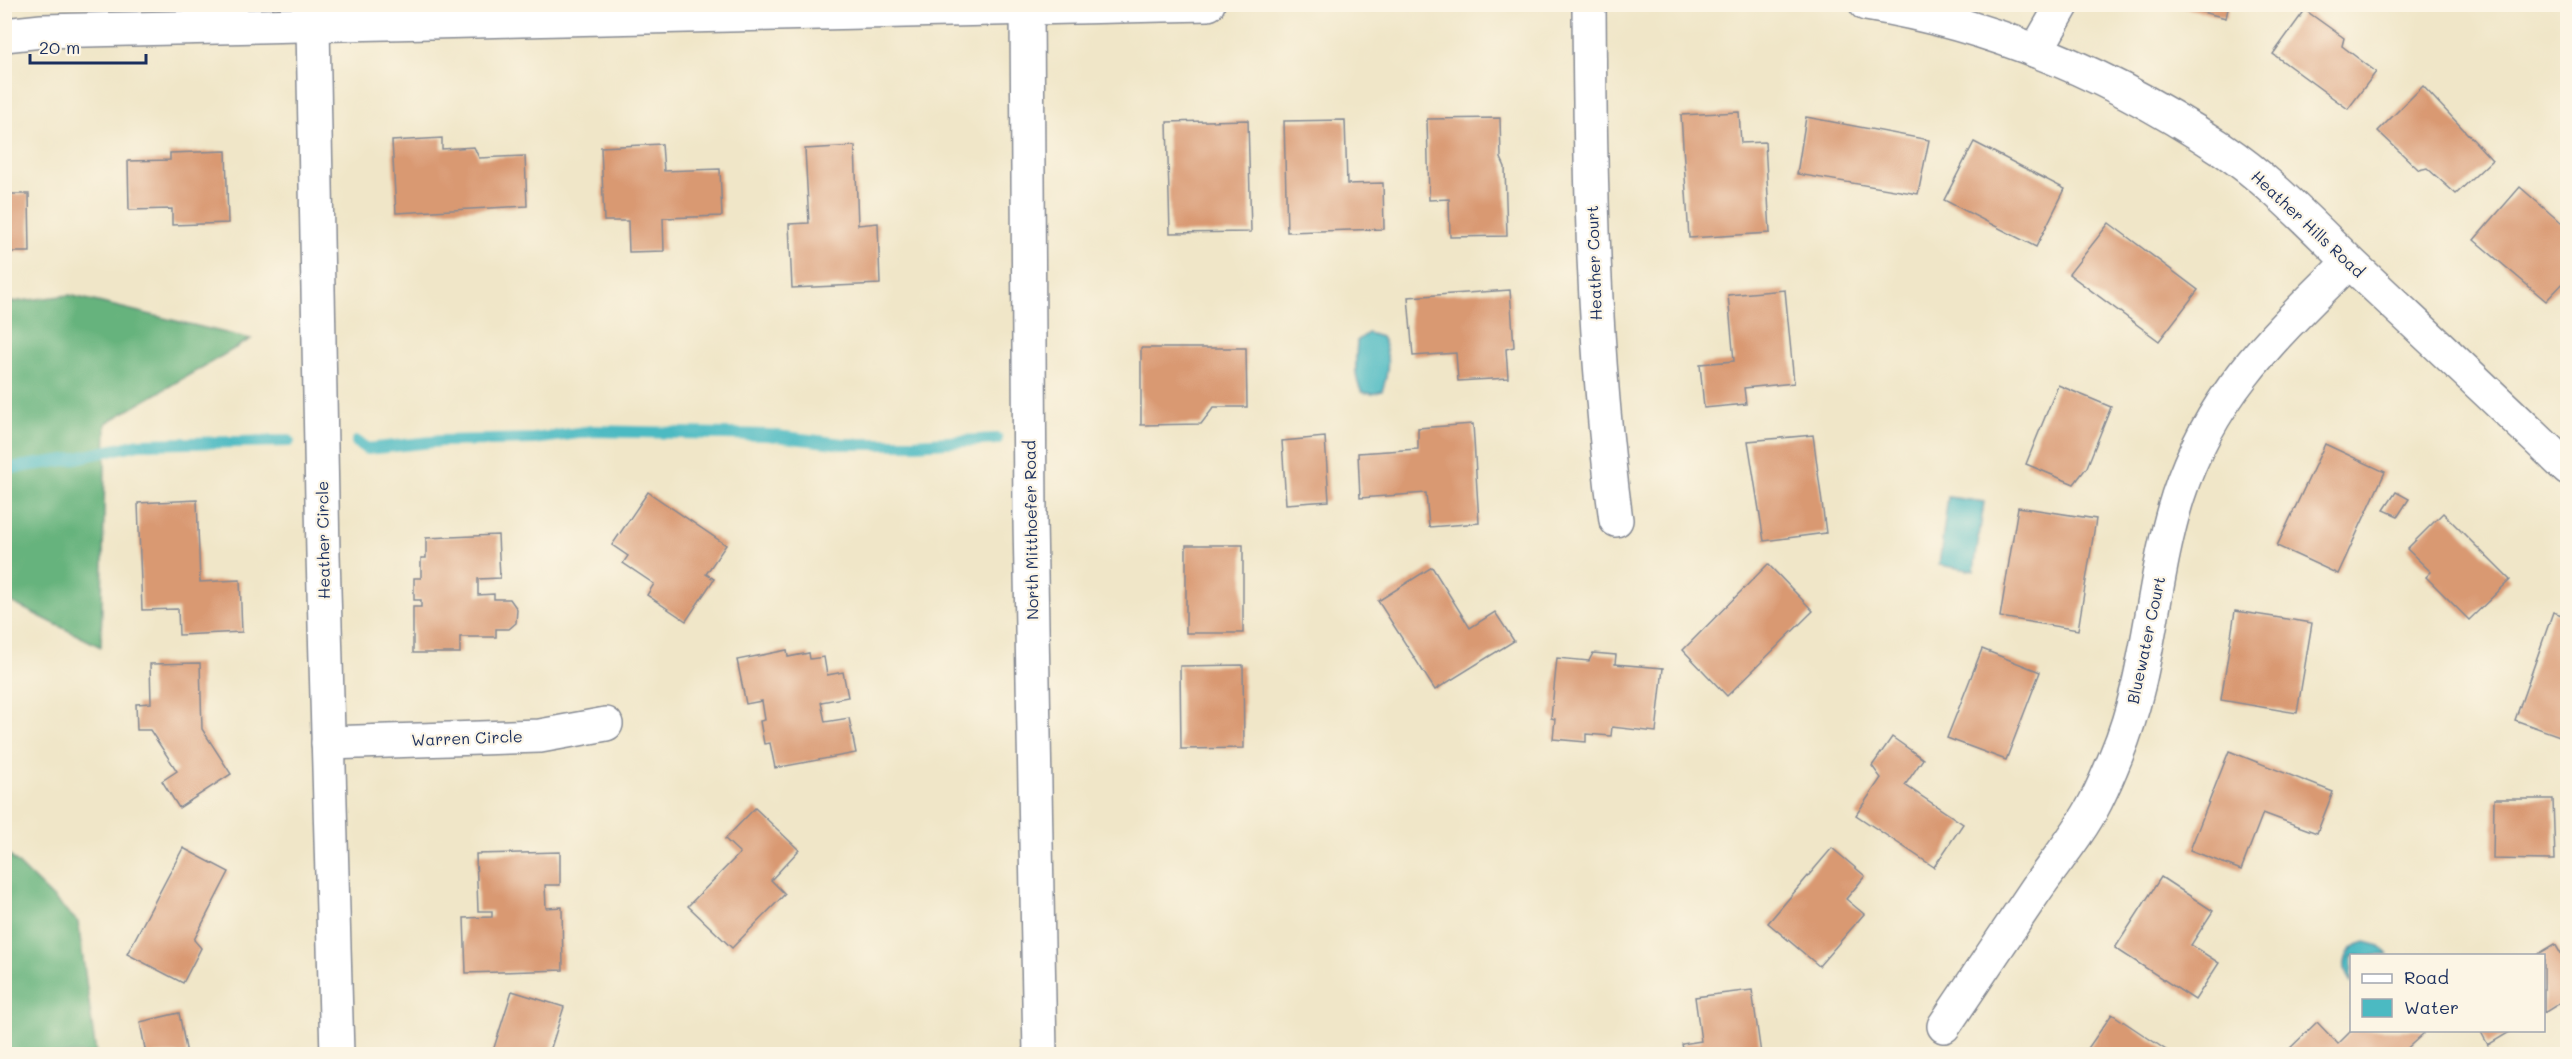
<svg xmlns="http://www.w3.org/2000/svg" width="2572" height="1059" font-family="Mali,sans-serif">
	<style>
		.forest { fill: #66b37d; stroke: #40716e; stroke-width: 1.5 }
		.water { fill: #4bbac2; stroke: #337490; stroke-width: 1.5 }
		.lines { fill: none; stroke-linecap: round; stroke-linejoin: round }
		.stream { stroke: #4bbac2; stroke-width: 12 }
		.building { fill: #d99972 }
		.minor-casing { stroke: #868a93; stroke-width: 36 }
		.secondary-casing { stroke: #868a93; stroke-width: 36 }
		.minor { stroke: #fff; stroke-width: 33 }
		.secondary { stroke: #fff; stroke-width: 33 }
		.labels { text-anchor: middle; stroke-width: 4.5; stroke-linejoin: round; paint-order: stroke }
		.street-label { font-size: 16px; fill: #1b2f5e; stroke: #fcf5e5 }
	</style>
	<rect width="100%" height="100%" fill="#fcf5e5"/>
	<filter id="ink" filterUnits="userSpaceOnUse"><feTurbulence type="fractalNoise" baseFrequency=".0167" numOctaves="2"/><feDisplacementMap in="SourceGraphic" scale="12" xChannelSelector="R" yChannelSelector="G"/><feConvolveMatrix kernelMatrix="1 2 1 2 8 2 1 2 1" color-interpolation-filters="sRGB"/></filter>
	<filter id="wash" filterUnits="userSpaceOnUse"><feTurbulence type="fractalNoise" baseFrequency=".008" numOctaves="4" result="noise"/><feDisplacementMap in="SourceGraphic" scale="24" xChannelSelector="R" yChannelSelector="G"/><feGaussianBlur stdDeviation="1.35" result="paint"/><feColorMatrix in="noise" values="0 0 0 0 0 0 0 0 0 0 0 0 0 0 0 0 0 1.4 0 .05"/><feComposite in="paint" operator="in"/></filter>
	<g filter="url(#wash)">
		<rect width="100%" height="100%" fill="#f0e6c8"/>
		<g class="forest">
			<path d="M69 295 251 339 106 423 101 647 5 599V303Z"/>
			<path d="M4 850 78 922 96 1054H5Z"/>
		</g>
		<g class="water">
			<path d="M1368 333 1381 337C1391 353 1388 375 1382 391L1373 394 1362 392C1353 378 1356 358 1357 341Z"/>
			<path d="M1948 497 1984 502 1974 571 1939 565Z"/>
			<path d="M2365 942 2380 946 2388 955 2352 956 2351 982C2339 966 2345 947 2365 942Z"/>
		</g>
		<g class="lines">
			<g class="stream">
				<path d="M357 442 367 449 441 441 534 439 593 431 768 435 843 444H914L997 439"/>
				<path d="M4 469 72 459 139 444 289 441"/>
			</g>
		</g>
		<g id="blocks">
			<g class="building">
				<path d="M2171 4H2229L2226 18Z"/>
				<path d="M2305 10 2344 38 2342 46 2376 72 2348 109 2273 54Z"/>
				<path d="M2423 86 2492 160 2456 194 2427 168 2419 170 2378 131Z"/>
				<path d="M1739 112 1741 143 1765 142 1770 233 1689 238 1681 115Z"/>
				<path d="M1806 117 1929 140 1918 194 1797 174Z"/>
				<path d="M1500 118 1501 158 1505 167 1507 236 1450 237 1449 199 1429 200 1427 119Z"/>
				<path d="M1248 120 1251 232 1170 233 1167 122Z"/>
				<path d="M1345 120 1347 184 1383 183 1384 229 1287 232 1284 121Z"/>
				<path d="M442 138V149L474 147 479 158 525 156 527 206 396 213 392 141Z"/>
				<path d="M1974 142 2065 189 2036 247 1944 200Z"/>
				<path d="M662 144 664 171 720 169 722 216 663 218 664 251 629 252 628 221H604L601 147Z"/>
				<path d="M855 146 858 225 878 223 880 284 792 288 789 224 809 223 805 149Z"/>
				<path d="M226 151 228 223 172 225V209L129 210 128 161 170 160V153Z"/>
				<path d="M2520 187 2568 229V278L2546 301 2474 240Z"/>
				<path d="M4 194H29L30 252H4Z"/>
				<path d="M2109 223 2198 290 2159 341 2069 274Z"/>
				<path d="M1510 290 1514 347 1506 349 1508 378 1458 381 1456 353 1413 356 1408 297Z"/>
				<path d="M1785 290 1794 383 1744 388 1746 404 1704 408 1700 364 1734 361 1728 295Z"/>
				<path d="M1141 348H1246L1247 407H1214L1201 424 1141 425Z"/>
				<path d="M2058 385 2111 407 2087 467 2074 484 2026 464Z"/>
				<path d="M1473 424 1479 523 1429 527 1426 493 1360 498 1358 453 1418 449V428Z"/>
				<path d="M1813 435 1826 533 1764 541 1748 441Z"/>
				<path d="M1325 437 1329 501 1286 504 1282 441Z"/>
				<path d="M2325 444 2385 472 2338 574 2277 546Z"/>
				<path d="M648 492 726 545 706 574 714 579 686 621 647 595 654 584 623 563 628 556 612 545Z"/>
				<path d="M2396 492 2409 499 2398 516 2384 510Z"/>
				<path d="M197 500 200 582 240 580 242 632 179 635 178 609 142 610 138 503Z"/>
				<path d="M2018 507 2096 519 2078 630 2000 617Z"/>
				<path d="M2443 513 2510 580 2469 620 2426 577 2431 572 2407 549Z"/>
				<path d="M498 535 500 578 478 579V595L494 594V599H510L517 609 516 623 509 629H496V637H460V653H413V607H421V600H414V578H421V558H426V538Z"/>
				<rect x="1186" y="545" width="57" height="88"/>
				<path d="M1768 564 1813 611 1727 696 1683 650Z"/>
				<path d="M1432 567 1470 628 1495 612 1514 641 1435 690 1378 601Z"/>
				<path d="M2235 611 2312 623 2297 713 2221 700Z"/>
				<path d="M2553 612 2568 617V739L2515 720Z"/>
				<path d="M1982 649 2040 672 2006 760 1947 738Z"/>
				<path d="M787 650 788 657 809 653 810 659 824 657 827 675 843 672 848 697 821 702 825 722 849 718 856 753 775 768 770 743 764 744 760 721 765 720 762 701 746 704 737 660Z"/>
				<path d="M1593 653 1616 655 1615 664 1663 668 1656 732 1612 727 1611 736 1586 734V742L1553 739 1555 719 1551 718 1557 658 1589 661Z"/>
				<path d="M200 663 202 729 231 774 179 808 162 781 177 771 150 730H137L136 704 151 703 150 664Z"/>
				<path d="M1243 665 1244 748 1181 749 1180 666Z"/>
				<path d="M1892 737 1923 759 1905 785 1963 824 1934 867 1856 815 1881 778 1872 766Z"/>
				<path d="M2229 751 2333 792 2317 833 2263 813 2241 870 2190 850Z"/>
				<path d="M2494 799H2553L2555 860 2493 859Z"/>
				<path d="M755 808 799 850 771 880 785 894 732 948 688 906 740 853 725 839Z"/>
				<path d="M183 848 229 872 194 940 201 948 183 983 127 954Z"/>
				<path d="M1832 848 1865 876 1846 899 1864 914 1819 966 1768 923Z"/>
				<path d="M560 852V885H545L546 908 562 907 563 970 466 973 464 918 492 917V911H478L476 854Z"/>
				<path d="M2161 877 2213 911 2191 945 2219 963 2195 1000 2115 948Z"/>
				<path d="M2555 944 2568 966V998L2544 1013V956H2535Z"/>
				<path d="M1752 990 1761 1054H1684L1682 1044 1701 1041 1695 997Z"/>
				<path d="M512 991 564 1007 549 1054H492Z"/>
				<path d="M179 1013 187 1054H146L140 1022Z"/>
				<path d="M2112 1014 2172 1054H2084Z"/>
				<path d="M2317 1022 2338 1044 2352 1030H2421L2424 1033 2401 1054H2284Z"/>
				<path d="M2480 1030H2513L2488 1045Z"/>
			</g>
		</g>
	</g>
	<g filter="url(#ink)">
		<use href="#blocks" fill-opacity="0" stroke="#868a93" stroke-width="1.5"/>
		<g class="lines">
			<g class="minor-casing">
				<g id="minor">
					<path d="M1589 4C1590 177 1593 349 1616 520"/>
					<path d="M1866 4C1995 25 2113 76 2221 148 2272 182 2313 227 2357 269 2427 335 2498 401 2568 469"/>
					<path d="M313 26 323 554 337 1054"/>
					<path d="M4 35 42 31 1208 4"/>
					<path d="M2036 51 2063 4"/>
					<path d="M328 743 540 736 606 724"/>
					<path d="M1944 1026C1974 981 2005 936 2035 891 2055 862 2080 833 2096 801 2103 787 2110 771 2116 756 2151 673 2151 581 2178 496 2211 394 2275 335 2349 262"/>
				</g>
			</g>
			<g class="secondary-casing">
				<path id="secondary" d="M1027 4 1030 521 1040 1054"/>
			</g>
			<use href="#minor" class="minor"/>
			<use href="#secondary" class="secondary"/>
		</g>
	</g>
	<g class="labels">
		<g class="street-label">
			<text transform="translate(2308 224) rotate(43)" y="6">Heather Hills Road</text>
			<text transform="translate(1594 263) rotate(-92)" y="6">Heather Court</text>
			<text transform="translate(1031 530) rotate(-91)" y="6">North Mitthoefer Road</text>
			<text transform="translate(323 540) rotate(-91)" y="6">Heather Circle</text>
			<text transform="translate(2146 640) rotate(-78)" y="6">Bluewater Court</text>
			<text transform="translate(467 738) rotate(-2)" y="6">Warren Circle</text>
		</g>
	</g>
	<rect width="2572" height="1059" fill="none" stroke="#fcf5e5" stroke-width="24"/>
	<rect x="2350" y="954" width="195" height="78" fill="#fcf5e5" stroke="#a2a6af" stroke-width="1.5"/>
	<rect x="2362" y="974" width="30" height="9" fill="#ffffff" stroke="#a2a6af" stroke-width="1.5"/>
	<text x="2404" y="984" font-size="18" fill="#1b2f5e">Road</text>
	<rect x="2362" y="999" width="30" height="18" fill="#4bbac2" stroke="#a2a6af" stroke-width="1.5"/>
	<text x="2404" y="1014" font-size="18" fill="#1b2f5e">Water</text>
	<path d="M30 54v9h116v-9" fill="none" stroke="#1b2f5e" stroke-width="3"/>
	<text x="39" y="54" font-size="18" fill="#1b2f5e" stroke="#fcf5e5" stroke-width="4.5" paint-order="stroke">20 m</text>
</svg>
